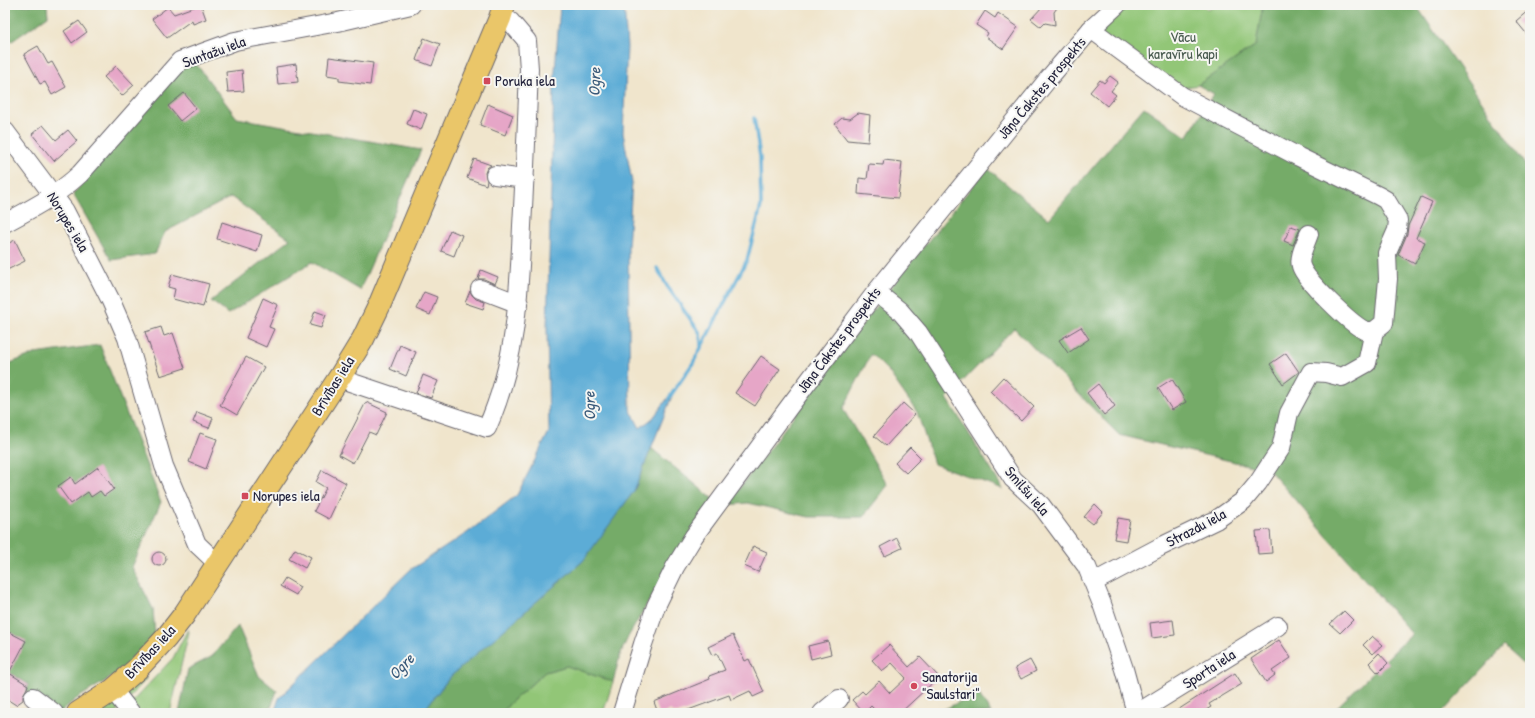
<svg xmlns="http://www.w3.org/2000/svg" width="1535" height="718" font-family="'Patrick Hand',sans-serif">
	<style>
		.green { fill: #92c677; stroke: #5a7459 }
		.forest { fill: #75ab68; stroke: #4c6652 }
		.water { fill: #5bacd6; stroke: #3e6788 }
		.lines { fill: none; stroke-linecap: round; stroke-linejoin: round }
		.stream { stroke: #5bacd6; stroke-width: 3.5 }
		.building { fill: #e6a6c7 }
		.minor-casing { stroke: #6a666e; stroke-width: 20 }
		.major-casing { stroke: #6a666e; stroke-width: 24 }
		.minor { stroke: #fff; stroke-width: 18 }
		.major { stroke: #eac669; stroke-width: 22 }
		.poi-dot { fill: #d1495b; stroke: #f6f6f2; stroke-width: 1.5 }
		.labels { text-anchor: middle; stroke-width: 4; stroke-linejoin: round; paint-order: stroke }
		.park-label { font-size: 15px; fill: #495b50; stroke: #f6f6f2 }
		.street-label { font-size: 15px; fill: #22223b; stroke: #f6f6f2 }
		.poi-label { font-size: 15px; fill: #22223b; stroke: #f6f6f2; text-anchor: start }
		.water-label { font-size: 16px; font-style: italic; fill: #395979; stroke: #f6f6f2 }
	</style>
	<rect width="100%" height="100%" fill="#f6f6f2"/>
	<filter id="ink" filterUnits="userSpaceOnUse"><feTurbulence type="fractalNoise" baseFrequency=".025" numOctaves="2"/><feDisplacementMap in="SourceGraphic" scale="8" xChannelSelector="R" yChannelSelector="G"/><feConvolveMatrix kernelMatrix="1 2 1 2 8 2 1 2 1" color-interpolation-filters="sRGB"/></filter>
	<filter id="wash" filterUnits="userSpaceOnUse"><feTurbulence type="fractalNoise" baseFrequency=".012" numOctaves="4" result="noise"/><feDisplacementMap in="SourceGraphic" scale="16" xChannelSelector="R" yChannelSelector="G"/><feGaussianBlur stdDeviation="0.9" result="paint"/><feColorMatrix in="noise" values="0 0 0 0 0 0 0 0 0 0 0 0 0 0 0 0 0 1.4 0 .05"/><feComposite in="paint" operator="in"/></filter>
	<g filter="url(#wash)">
		<rect width="100%" height="100%" fill="#f0e5cc"/>
		<g class="green">
			<path d="M1129 5H1204L1208 10 1216 5H1263L1256 45 1198 85 1173 90 1096 34Z"/>
			<path d="M188 629 189 632 170 713H141L131 703 173 658Z"/>
			<path d="M567 666 613 682 603 713H502L509 704 545 672Z"/>
			<path d="M146 677V679L127 700C126 685 134 684 146 677Z"/>
			<path d="M109 703H116L119 708 116 713H93Z"/>
		</g>
		<g class="forest">
			<path d="M5 5H47L48 16 5 46Z"/>
			<path d="M1263 5H1416L1530 172V670L1504 646 1442 713H1331L1412 634 1269 470 1119 435 1014 328 947 398 1003 489 934 464 917 412 889 372 871 354 843 409 888 485 863 517H809L748 503 727 505 883 297 987 168 1049 219 1144 107 1187 137 1214 94 1198 85 1256 45Z"/>
			<path d="M191 57 237 118 421 150 360 290 312 262 228 314 211 301 290 239 231 197 165 232 155 254 111 260 73 194Z"/>
			<path d="M100 345 161 502 132 567 153 609 155 635 125 669 76 699 59 713 26 698 28 684 5 670V365L34 354Z"/>
			<path d="M651 448 718 503 648 603 628 637 620 655 613 682 567 666 545 672 509 704 502 713H422L450 677 634 491Z"/>
			<path d="M238 626 259 676 277 691 269 713H179L188 669 211 657Z"/>
			<path d="M978 693 991 713H936Z"/>
		</g>
		<path class="water" d="M560 5H624L627 47 623 133 632 182 628 248 630 409 640 428 653 418 670 395 672 396 634 491 583 561 450 677 422 713H274L279 698 410 570 467 533 517 495 549 432 547 329 554 84Z"/>
		<g class="lines">
			<g class="stream">
				<path d="M657 268 667 286 700 333 701 346"/>
				<path d="M669 398 693 363 747 260 761 206 760 157 754 118"/>
			</g>
		</g>
		<g id="blocks">
			<g class="building">
				<path d="M199 5H201L206 19 193 24 192 20 167 38 152 19 168 7 174 14Z"/>
				<path d="M1044 5H1059L1054 12 1055 25 1045 23 1041 27 1031 19Z"/>
				<path d="M1530 9V38L1516 21Z"/>
				<path d="M985 11 995 18 998 13 1018 27 1003 49 986 37 988 33 976 25Z"/>
				<path d="M79 21 87 32 72 43 64 31Z"/>
				<path d="M424 38 440 44 432 66 416 60Z"/>
				<path d="M38 46 48 64 52 62 66 87 52 95 45 82 40 84 24 54Z"/>
				<path d="M329 57 373 63 370 85 339 81V77L327 75Z"/>
				<path d="M296 64 298 82 278 84 276 67Z"/>
				<path d="M116 66 134 85 122 96 104 77Z"/>
				<path d="M242 70 244 91 228 92 226 72Z"/>
				<path d="M1110 76 1118 82 1111 91 1116 95 1107 106 1090 92 1100 80 1104 83Z"/>
				<path d="M184 93 196 108 180 121 168 106Z"/>
				<path d="M488 104 513 115 505 135 480 125Z"/>
				<path d="M413 109 427 114 421 130 407 124Z"/>
				<path d="M858 113 870 115 868 142 847 140 835 124 842 118 850 119Z"/>
				<path d="M43 125 56 140 68 130 77 141 54 161 32 134Z"/>
				<path d="M474 159 491 165 487 168 485 173 487 181 486 185 467 178Z"/>
				<path d="M884 160 902 162 898 198 858 194 859 178 867 179 869 164 883 165Z"/>
				<path d="M1421 197 1432 202 1416 238 1425 242 1415 264 1398 255 1407 234 1408 226Z"/>
				<path d="M222 222 262 235 257 252 217 239Z"/>
				<path d="M1291 226 1300 229 1293 245 1284 241Z"/>
				<path d="M450 230 462 235 454 256 441 251Z"/>
				<path d="M15 240 25 261 5 271V245Z"/>
				<path d="M481 270 498 277 495 284 484 279H478Z"/>
				<path d="M172 274 209 284 203 307 173 299 175 289 168 287Z"/>
				<path d="M470 291 472 295 476 299 485 302 483 309 465 303Z"/>
				<path d="M424 292 437 297 430 315 416 309Z"/>
				<path d="M263 298 278 305 269 327 274 329 266 347 246 338Z"/>
				<path d="M315 311 326 315 321 328 310 325Z"/>
				<path d="M161 327 164 336 173 333 185 368 160 376 145 332Z"/>
				<path d="M1081 327 1089 339 1068 353 1059 340Z"/>
				<path d="M400 345 416 352 406 376 390 369Z"/>
				<path d="M1286 353 1299 372 1283 384 1270 364Z"/>
				<path d="M761 356 780 369 755 406 735 393Z"/>
				<path d="M246 357 264 367 237 415 220 405Z"/>
				<path d="M423 375 438 381 431 398 416 393Z"/>
				<path d="M1003 377 1034 407 1021 421 990 391Z"/>
				<path d="M1172 379 1186 402 1172 410 1158 388Z"/>
				<path d="M1098 384 1115 406 1104 415 1087 393Z"/>
				<path d="M366 402 387 412 376 435 369 432 353 463 339 455Z"/>
				<path d="M903 403 915 414 886 446 874 436Z"/>
				<path d="M197 412 213 418 209 428 193 422Z"/>
				<path d="M200 433 217 439 206 469 189 462Z"/>
				<path d="M910 447 921 458 906 473 895 463Z"/>
				<path d="M98 467 114 489 104 496 100 491 91 497 88 492 71 504 58 486 71 477 75 484Z"/>
				<path d="M322 470 346 483 329 519 314 511 326 488 316 482Z"/>
				<path d="M1095 504 1103 512 1093 524 1084 517Z"/>
				<path d="M1118 518 1130 520 1126 541 1114 539Z"/>
				<path d="M1270 530 1272 553 1258 554 1256 531Z"/>
				<path d="M897 538 902 548 885 556 880 547Z"/>
				<path d="M753 546 767 552 758 572 744 566Z"/>
				<path d="M295 549 311 557 305 568 289 559Z"/>
				<circle cx="159" cy="559" r="7"/>
				<path d="M285 578 300 587 296 595 280 586Z"/>
				<path d="M1344 611 1353 620 1340 633 1330 624Z"/>
				<path d="M1173 620 1175 635 1152 638 1150 623Z"/>
				<path d="M5 630 26 641 9 673 28 685 27 688 23 695V700L16 705 5 698Z"/>
				<path d="M733 635 745 661 749 659 764 692 753 697 750 691 731 700 729 695 680 713H672L671 710 664 713H658L654 702 710 679 709 676 725 670 717 653 712 655 708 647Z"/>
				<path d="M1372 636 1382 645 1372 654 1363 645Z"/>
				<path d="M1279 640 1291 658 1272 671 1275 675 1266 682 1251 659Z"/>
				<path d="M828 641 831 654 811 659 808 646Z"/>
				<path d="M889 645 909 667 920 657 939 677 900 713H878L871 706 864 713 852 700 862 691 865 694 879 681 890 693 906 678 892 663 882 671 872 660Z"/>
				<path d="M1379 653 1388 663 1378 673 1369 663Z"/>
				<path d="M1030 660 1036 671 1021 679 1015 668Z"/>
				<path d="M1235 673 1242 684 1209 704 1211 707 1201 713H1173Z"/>
			</g>
		</g>
	</g>
	<g filter="url(#ink)">
		<use href="#blocks" fill-opacity="0" stroke="#6a666e" stroke-width="1"/>
		<g class="lines">
			<g class="minor-casing">
				<g id="minor">
					<path d="M1091 29 1182 96 1299 157 1379 196 1386 200 1398 220 1397 230 1387 253 1388 279 1384 323 1374 331 1367 363 1342 377 1326 373 1311 372 1289 413 1281 448 1258 483 1243 501 1216 520 1160 547 1094 582"/>
					<path d="M5 131 65 211 111 301 127 338 164 466 197 544 217 563"/>
					<path d="M495 175 525 179"/>
					<path d="M5 223C33 208 56 196 80 174L180 61 235 41 338 22 411 5"/>
					<path d="M1309 234C1306 243 1298 257 1301 266 1305 280 1351 324 1364 330 1367 331 1371 331 1374 331"/>
					<path d="M480 289 519 304"/>
					<path d="M876 292 900 311 918 332 1013 479 1041 505 1087 567 1102 604 1124 669 1136 713"/>
					<path d="M341 375 350 382 487 428C516 363 519 297 522 226 525 174 527 121 529 69L527 41 510 21 500 18"/>
					<path d="M113 690 131 713"/>
					<path d="M33 697 54 713"/>
					<path d="M622 713 643 644 656 606 675 567 694 536 789 407 876 292 1049 78 1091 29 1117 5"/>
					<path d="M822 713 839 699"/>
					<path d="M1141 713 1144 709 1278 626"/>
				</g>
			</g>
			<g class="major-casing">
				<path id="major" d="M78 713 113 690 137 669 166 638 184 615 341 375 363 339 379 306 500 18 504 5"/>
			</g>
			<use href="#minor" class="minor"/>
			<use href="#major" class="major"/>
		</g>
	</g>
	<g class="poi-dot">
		<rect x="483" y="77" width="8" height="8" rx="2"/>
		<rect x="241" y="492" width="8" height="8" rx="2"/>
		<circle cx="914" cy="686" r="4"/>
	</g>
	<g class="labels">
		<g class="park-label">
			<text x="1183" y="42">Vācu<tspan x="1183" dy="17">karavīru kapi</tspan></text>
		</g>
		<g class="street-label">
			<text transform="translate(214 52) rotate(-20)" y="5">Suntažu iela</text>
			<text transform="translate(1042 88) rotate(-50)" y="5">Jāņa Čakstes prospekts</text>
			<text transform="translate(68 222) rotate(59)" y="5">Norupes iela</text>
			<text transform="translate(839 340) rotate(-53)" y="5">Jāņa Čakstes prospekts</text>
			<text transform="translate(333 386) rotate(-58)" y="5">Brīvības iela</text>
			<text transform="translate(1027 491) rotate(49)" y="5">Smilšu iela</text>
			<text transform="translate(1196 528) rotate(-28)" y="5">Strazdu iela</text>
			<text transform="translate(150 652) rotate(-47)" y="5">Brīvības iela</text>
			<text transform="translate(1209 669) rotate(-33)" y="5">Sporta iela</text>
		</g>
		<g class="poi-label">
			<text x="495" y="86">Poruka iela</text>
			<text x="253" y="501">Norupes iela</text>
			<text x="922" y="682">Sanatorija<tspan x="922" dy="17">"Saulstari"</tspan></text>
		</g>
		<g class="water-label">
			<text transform="translate(594 82) rotate(-88)" y="6">Ogre</text>
			<text transform="translate(589 406) rotate(-91)" y="6">Ogre</text>
			<text transform="translate(401 666) rotate(-46)" y="6">Ogre</text>
		</g>
	</g>
	<rect width="1535" height="718" fill="none" stroke="#f6f6f2" stroke-width="20"/>
</svg>
